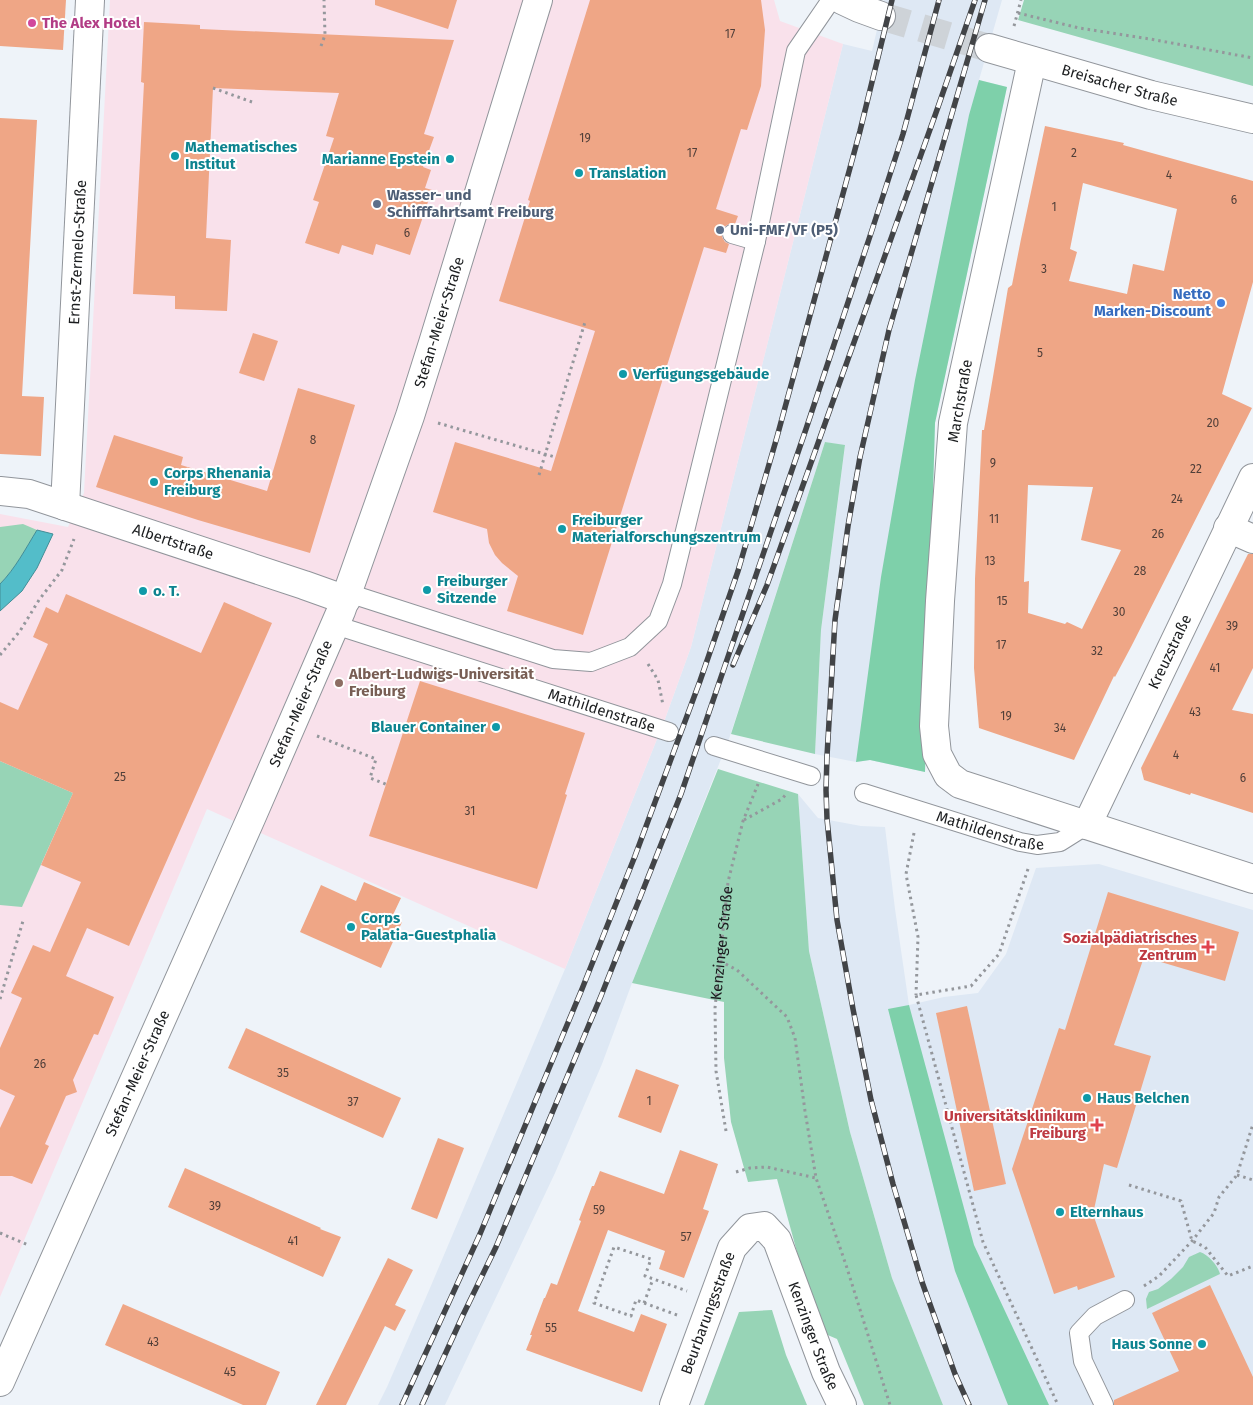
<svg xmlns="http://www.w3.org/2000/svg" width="1253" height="1405" font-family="'Fira Sans',sans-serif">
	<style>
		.built { fill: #dee8f4 }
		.education { fill: #f9e1eb }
		.green { fill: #97d4b6 }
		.forest { fill: #7ed0aa }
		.water { fill: #53bdc9; stroke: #428d96 }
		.building { fill: #efa686; fill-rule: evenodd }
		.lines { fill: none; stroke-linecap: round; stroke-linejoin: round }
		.secondary-tunnel { stroke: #ced3d8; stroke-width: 28; stroke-dasharray: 28 14; stroke-linecap: butt }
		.service-casing { stroke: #91959b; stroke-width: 20 }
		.minor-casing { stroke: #91959b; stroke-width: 30 }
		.secondary-casing { stroke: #91959b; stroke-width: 30 }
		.path { stroke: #94979c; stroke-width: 3; stroke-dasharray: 2.5 4; stroke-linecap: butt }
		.service { stroke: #fff; stroke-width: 18 }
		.minor { stroke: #fff; stroke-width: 28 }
		.secondary { stroke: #fff; stroke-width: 28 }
		.rail-casing { stroke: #424447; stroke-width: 5.5 }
		.rail { stroke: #fff; stroke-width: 4; stroke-dasharray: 11; stroke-linecap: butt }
		.hotel-dot { fill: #d1479c; stroke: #fff; stroke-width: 2 }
		.culture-dot { fill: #0f9aa8; stroke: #fff; stroke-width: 2 }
		.service-dot { fill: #5c6f8a; stroke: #fff; stroke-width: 2 }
		.shop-dot { fill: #3f7fe0; stroke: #fff; stroke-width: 2 }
		.education-dot { fill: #8d6e63; stroke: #fff; stroke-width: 2 }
		.health-dot { fill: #e0444e; stroke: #fff; stroke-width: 2 }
		.labels { text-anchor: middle; stroke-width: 4; stroke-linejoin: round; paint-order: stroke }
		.number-label { font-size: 12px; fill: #503f39 }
		.hotel-label { font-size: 15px; font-weight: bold; fill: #b23c85; stroke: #fff; text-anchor: start }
		.street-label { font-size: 15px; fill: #1b1d1f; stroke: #fff }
		.culture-label { font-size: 15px; font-weight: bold; fill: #0d838f; stroke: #fff; text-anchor: start }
		.service-label { font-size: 15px; font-weight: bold; fill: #4e5e75; stroke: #fff; text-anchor: start }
		.shop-label { font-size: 15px; font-weight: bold; fill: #366cbe; stroke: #fff; text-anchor: end }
		.education-label { font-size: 15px; font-weight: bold; fill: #785e54; stroke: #fff; text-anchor: start }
		.health-label { font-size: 15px; font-weight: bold; fill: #be3a42; stroke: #fff; text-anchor: end }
	</style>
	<rect width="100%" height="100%" fill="#eef3f9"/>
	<g class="built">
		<path d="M884 0H1002L979 80 1007 87 935 423 925 772 870 760 856 762 815 754 821 630 845 446 825 442 729 739 632 983 602 1064 555 1173 445 1405H378L387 1387 430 1288 565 969 665 719 691 647 843 44 872 51Z"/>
		<path d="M798 794 818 818 861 826 885 827 895 909 909 1005 944 997 978 993 1006 954 1036 868 1099 864 1253 910V1405H943L892 1278 850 1132 809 951Z"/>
	</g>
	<path class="education" d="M110 0H774L780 21 843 44 691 647 665 719 565 969 207 809 0 1297V514L68 527 84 493Z"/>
	<g class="green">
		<path d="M1024 0H1253V86L1018 20Z"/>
		<path d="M825 442 845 445 821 630 815 754 731 734Z"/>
		<path d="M23 524 37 530C26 548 15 569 0 584V527Z"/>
		<path d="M0 761 73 793 22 907 0 905Z"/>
		<path d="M718 769 798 794 809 951 850 1132 892 1278 943 1405H864L837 1339 823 1333 808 1292 777 1179 748 1182 731 1122 724 1058V1002L632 983Z"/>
		<path d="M1200 1252C1209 1255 1218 1266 1220 1274L1147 1309 1146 1299 1149 1292 1158 1289 1171 1279 1183 1267 1189 1257Z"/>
		<path d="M772 1310 786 1355 807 1405H704L739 1312Z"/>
	</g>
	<g class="forest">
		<path d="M979 80 1007 87 935 423 925 772 870 760 856 762 881 577 915 380 969 115Z"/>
		<path d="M909 1005 974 1245 1049 1405H1008L955 1271 888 1009Z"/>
	</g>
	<path class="water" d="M37 530 53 534 37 568 22 591 0 611V584C15 569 26 548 37 530Z"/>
	<g class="building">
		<path d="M0 0H66L63 50 0 46Z"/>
		<path d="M375 0H457L448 29 375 5Z"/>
		<path d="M590 0H761L765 30 761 86 747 130 741 129 716 209 738 216 735 224H729L724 227 722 231V237L725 242 729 244 726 253 704 247 583 635 507 611 518 576 502 563 495 555 489 543 487 529 433 512 455 442 551 471 595 331 499 301 530 201 528 200Z"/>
		<path d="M144 22 200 25V29L454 40 424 134 434 137 423 167 431 170 425 188 432 190 410 255 376 244 373 255 342 245 339 254 305 243 319 202 313 200 334 138 326 136 339 93 213 88 206 238 231 240 227 311 175 309V296L133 294 144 83 141 82Z"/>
		<path d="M0 118 37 120 22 396 44 397 41 456 0 454Z"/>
		<path d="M1045 126 1124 143 1123 145 1253 181V282L1222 394 1252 408 1132 645 1115 677 1114 676 1074 760 979 728 974 668 975 579 982 430H984L1008 288 1012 285 1021 239ZM1083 183 1177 209 1164 271 1133 264 1127 294 1069 281 1077 252 1070 249ZM1028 485 1093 487 1081 540 1121 550 1082 629 1067 622 1065 624 1028 613 1029 581 1024 582Z"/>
		<path d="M253 333 278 341 264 381 239 373Z"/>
		<path d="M298 388 355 405 310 553 198 520 96 487 114 435 183 457 181 465 267 491Z"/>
		<path d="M1248 554H1253V668L1232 710 1253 714V813L1191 793 1190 795 1144 780 1141 768Z"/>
		<path d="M66 594 201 653 224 602 272 623 129 946 87 928 66 976 114 997 98 1035 94 1034 73 1080 77 1092 66 1096 45 1144 49 1146 32 1184 12 1176H0V1128L15 1096 0 1089V1048L22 998 11 993 33 945 50 952 81 882 41 865 73 793 0 761V702L18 710 48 644 33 637 46 607 58 613Z"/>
		<path d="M420 681 585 733 565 794 567 795 537 889 369 836Z"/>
		<path d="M364 882 401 898 392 917 402 922 381 968 300 932 321 885 356 901Z"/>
		<path d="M1108 892 1239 932 1225 981 1144 957 1114 1045 1151 1056 1117 1168 1104 1164 1093 1214 1115 1277 1078 1290 1077 1286 1054 1294 1012 1169 1059 1028 1065 1030Z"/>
		<path d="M967 1006 1006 1184 974 1191 936 1013Z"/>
		<path d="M246 1028 401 1098 383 1138 228 1068Z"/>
		<path d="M636 1069 679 1085 661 1133 618 1117Z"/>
		<path d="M438 1138 464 1148 437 1219 411 1209Z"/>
		<path d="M680 1150 718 1164 703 1209 709 1211 684 1278 659 1269 665 1251 608 1230 578 1311 634 1332 641 1314 667 1324 642 1392 526 1350 532 1335H530L544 1298H545L551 1283 557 1285 581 1221 579 1220 592 1186H594L600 1171 664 1194Z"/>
		<path d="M185 1168 321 1228 320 1229 341 1237 323 1277 168 1207Z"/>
		<path d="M388 1258 413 1270 395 1305 406 1310 395 1331 385 1326 346 1405H316Z"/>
		<path d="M1210 1285 1253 1377V1405H1114V1400L1179 1371 1152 1313Z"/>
		<path d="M123 1304 280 1372 266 1405H243L105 1345Z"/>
	</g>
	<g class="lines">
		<path class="secondary-tunnel" d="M881 16 989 48"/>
		<g class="service-casing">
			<g id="service">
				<path d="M732 234 756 241"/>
				<path d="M348 593 553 659 591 662 630 647 658 621 672 584 756 241 796 51 831 0"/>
				<path id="s2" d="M335 625 669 732"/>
				<path d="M714 746 811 776"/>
				<path id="s3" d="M864 793 1020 842 1037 845 1060 842 1087 825"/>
				<path d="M1104 1405 1083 1361 1079 1333 1095 1316 1125 1300"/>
			</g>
		</g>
		<g class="minor-casing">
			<g id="minor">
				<path d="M1032 61 953 423 940 601 934 726 937 754 948 775 960 784 1253 879"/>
				<path id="s4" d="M0 491 29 494 304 585 346 600"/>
				<path id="s5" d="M65 506 90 0"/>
				<path d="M1228 528 1253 539"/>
				<path id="s6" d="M1087 825 1253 478"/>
				<path id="s7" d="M674 1405 732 1248 750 1228 764 1226 777 1240 826 1372 842 1405"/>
			</g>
		</g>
		<g class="secondary-casing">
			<g id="secondary">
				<path d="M842 0 859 8 881 16"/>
				<path id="s8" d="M989 48 1151 95 1253 119"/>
				<path id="s9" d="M0 1382 252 816 341 611 410 416 433 343 538 0"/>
			</g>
		</g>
		<g class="path">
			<path d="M1018 13 1079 28 1150 39 1253 58"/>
			<path d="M1014 26 1021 0"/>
			<path d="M321 46 325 35 324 0"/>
			<path d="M213 88 252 102"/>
			<path d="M438 423 555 457"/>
			<path d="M539 475 585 322"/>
			<path d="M0 655 20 631 39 600 62 570 74 539"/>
			<path d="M648 664 658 680 663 705"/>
			<path d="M317 736 376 759 370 778 388 785"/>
			<path d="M744 820 782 799 787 793"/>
			<path d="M914 833 906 874 918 937 916 995"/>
			<path d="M1028 869 999 954 971 986 916 995 983 1242 1058 1405"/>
			<path d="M720 961 737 970 787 1017 795 1038 805 1111 816 1178 846 1265 890 1405"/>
			<path d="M0 999 23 921"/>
			<path id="s1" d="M726 1131 716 1071 715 1008 728 882 743 821 758 784"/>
			<path d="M736 1172 750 1168 767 1167 816 1178"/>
			<path d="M1237 1175 1253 1180"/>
			<path d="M1129 1185 1181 1201 1192 1241 1205 1247 1228 1276 1253 1266"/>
			<path d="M0 1233 28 1245"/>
			<path d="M1144 1286 1159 1276 1192 1241 1214 1213 1219 1197 1237 1175 1253 1124"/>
			<path d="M644 1303 653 1279"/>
			<path d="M677 1315 636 1300 631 1316 594 1303 614 1247 651 1259 645 1276 687 1291"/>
		</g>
		<use href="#service" class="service"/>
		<use href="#minor" class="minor"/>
		<use href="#secondary" class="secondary"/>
		<g class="rail-casing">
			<g id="rail">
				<path d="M733 665 767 585 807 474 938 107 975 0"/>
				<path d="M402 1405 480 1234 582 989 635 856 700 681 738 571 777 437 860 131 892 0"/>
				<path d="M422 1405 463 1315 496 1247 601 996 681 794 806 429 872 230 903 134 939 0"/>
				<path d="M969 1405 955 1374 922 1282 893 1184 871 1100 853 1009 837 920 827 819 826 790 827 756 835 620 848 526 860 457 889 330 985 0"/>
			</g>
		</g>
		<use href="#rail" class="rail"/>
	</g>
	<circle class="hotel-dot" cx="32" cy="23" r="5"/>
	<g class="culture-dot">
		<circle cx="175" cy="156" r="5"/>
		<circle cx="450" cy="159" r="5"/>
		<circle cx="579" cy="173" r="5"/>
		<circle cx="623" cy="374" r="5"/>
		<circle cx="154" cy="482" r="5"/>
		<circle cx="562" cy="529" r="5"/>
		<circle cx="427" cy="590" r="5"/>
		<circle cx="143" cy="591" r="5"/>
		<circle cx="496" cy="727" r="5"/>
		<circle cx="351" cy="927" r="5"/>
		<circle cx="1087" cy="1098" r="5"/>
		<circle cx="1060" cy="1212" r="5"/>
		<circle cx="1202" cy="1344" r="5"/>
	</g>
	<g class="service-dot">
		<circle cx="377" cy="204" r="5"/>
		<circle cx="720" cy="230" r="5"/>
	</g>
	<circle class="shop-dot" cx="1221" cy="303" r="5"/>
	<circle class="education-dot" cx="339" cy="683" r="5"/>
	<g class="health-dot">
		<path d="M1205.5 939.5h5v5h5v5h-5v5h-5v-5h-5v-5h5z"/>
		<path d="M1094.5 1117.5h5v5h5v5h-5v5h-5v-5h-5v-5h5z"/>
	</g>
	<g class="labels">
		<g class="number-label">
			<text x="730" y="38">17</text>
			<text x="585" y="142">19</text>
			<text x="692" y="157">17</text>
			<text x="1074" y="157">2</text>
			<text x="1169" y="179">4</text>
			<text x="1234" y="204">6</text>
			<text x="1054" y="211">1</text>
			<text x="407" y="237">6</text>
			<text x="1044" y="273">3</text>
			<text x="1040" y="357">5</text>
			<text x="1213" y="427">20</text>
			<text x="313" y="444">8</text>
			<text x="993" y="467">9</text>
			<text x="1196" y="473">22</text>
			<text x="1177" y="503">24</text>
			<text x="994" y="523">11</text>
			<text x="1158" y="538">26</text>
			<text x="990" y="565">13</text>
			<text x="1140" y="575">28</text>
			<text x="1002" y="605">15</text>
			<text x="1119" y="616">30</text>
			<text x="1232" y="630">39</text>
			<text x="1001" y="649">17</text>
			<text x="1097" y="655">32</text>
			<text x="1215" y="672">41</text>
			<text x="1195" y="716">43</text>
			<text x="1006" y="720">19</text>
			<text x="1060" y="732">34</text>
			<text x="1176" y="759">4</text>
			<text x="120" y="781">25</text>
			<text x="1243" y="782">6</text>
			<text x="470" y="815">31</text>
			<text x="40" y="1068">26</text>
			<text x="283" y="1077">35</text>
			<text x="649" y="1105">1</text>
			<text x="353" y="1106">37</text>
			<text x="215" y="1210">39</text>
			<text x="599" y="1214">59</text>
			<text x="686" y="1241">57</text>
			<text x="293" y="1245">41</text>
			<text x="551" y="1332">55</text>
			<text x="153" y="1346">43</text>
			<text x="230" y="1376">45</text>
		</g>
		<g class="hotel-label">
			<text x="42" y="28">The Alex Hotel</text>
		</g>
		<g class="street-label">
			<text dy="5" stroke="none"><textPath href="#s8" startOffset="136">Breisacher Straße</textPath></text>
			<text dy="5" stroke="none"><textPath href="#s5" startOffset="254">Ernst-Zermelo-Straße</textPath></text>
			<text dy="5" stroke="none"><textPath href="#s9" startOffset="1148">Stefan-Meier-Straße</textPath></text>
			<text transform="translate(960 401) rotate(-80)" y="5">Marchstraße</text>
			<text dy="5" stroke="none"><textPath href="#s4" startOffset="181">Albertstraße</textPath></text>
			<text dy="5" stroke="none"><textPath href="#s6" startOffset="192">Kreuzstraße</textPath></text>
			<text dy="5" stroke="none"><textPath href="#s9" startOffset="742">Stefan-Meier-Straße</textPath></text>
			<text dy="5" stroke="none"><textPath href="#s2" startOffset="280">Mathildenstraße</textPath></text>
			<text dy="5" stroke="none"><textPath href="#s3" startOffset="132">Mathildenstraße</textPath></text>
			<text dy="5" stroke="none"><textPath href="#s1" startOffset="189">Kenzinger Straße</textPath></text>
			<text dy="5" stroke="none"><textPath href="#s9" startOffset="338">Stefan-Meier-Straße</textPath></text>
			<text dy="5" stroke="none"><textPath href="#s7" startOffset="98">Beurbarungsstraße</textPath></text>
			<text dy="5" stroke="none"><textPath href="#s7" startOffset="330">Kenzinger Straße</textPath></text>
		</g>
		<g class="culture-label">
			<text x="185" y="152">Mathematisches<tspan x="185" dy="17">Institut</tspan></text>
			<text x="440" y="164" text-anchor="end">Marianne Epstein</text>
			<text x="589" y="178">Translation</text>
			<text x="633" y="379">Verfügungsgebäude</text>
			<text x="164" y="478">Corps Rhenania<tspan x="164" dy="17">Freiburg</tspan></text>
			<text x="572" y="525">Freiburger<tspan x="572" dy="17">Materialforschungszentrum</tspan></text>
			<text x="437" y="586">Freiburger<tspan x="437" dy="17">Sitzende</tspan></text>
			<text x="153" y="596">o. T.</text>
			<text x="486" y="732" text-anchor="end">Blauer Container</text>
			<text x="361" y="923">Corps<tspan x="361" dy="17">Palatia-Guestphalia</tspan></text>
			<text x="1097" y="1103">Haus Belchen</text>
			<text x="1070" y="1217">Elternhaus</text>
			<text x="1192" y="1349" text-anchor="end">Haus Sonne</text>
		</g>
		<g class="service-label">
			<text x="387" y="200">Wasser- und<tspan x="387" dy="17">Schifffahrtsamt Freiburg</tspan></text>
			<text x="730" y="235">Uni-FMF/VF (P5)</text>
		</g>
		<g class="shop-label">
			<text x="1211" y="299">Netto<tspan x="1211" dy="17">Marken-Discount</tspan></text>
		</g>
		<g class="education-label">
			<text x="349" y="679">Albert-Ludwigs-Universität<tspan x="349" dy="17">Freiburg</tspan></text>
		</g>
		<g class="health-label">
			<text x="1197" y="943">Sozialpädiatrisches<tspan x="1197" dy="17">Zentrum</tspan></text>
			<text x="1086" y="1121">Universitätsklinikum<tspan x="1086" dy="17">Freiburg</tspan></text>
		</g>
	</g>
</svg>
